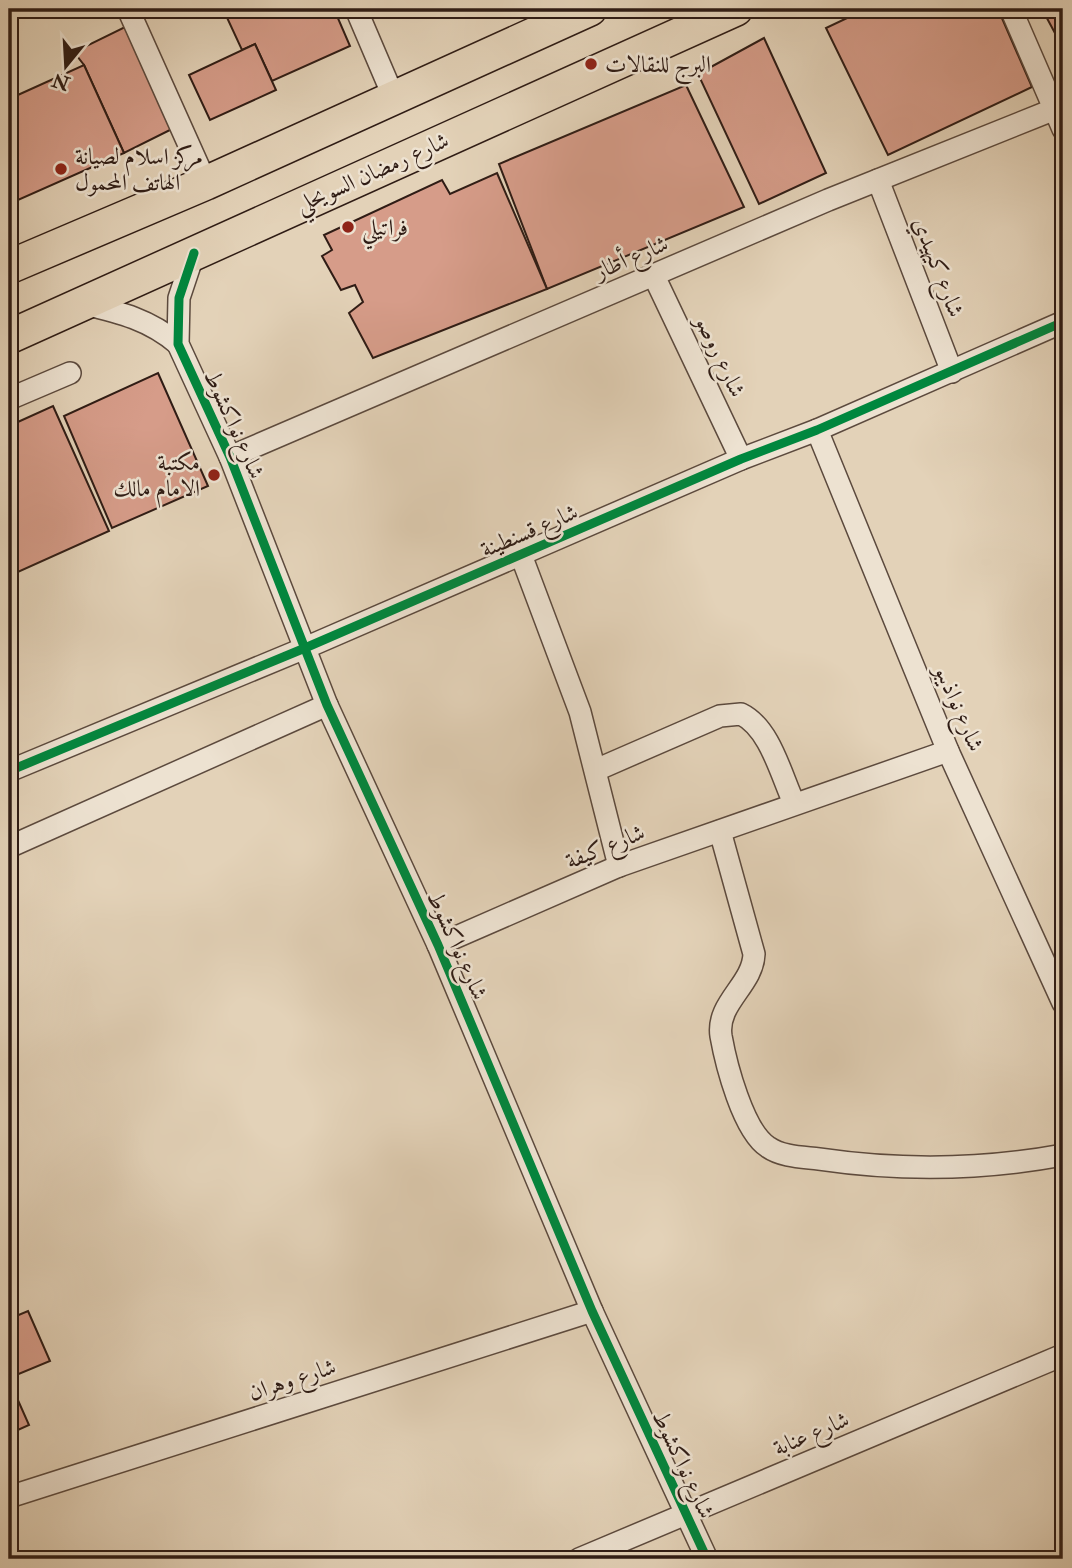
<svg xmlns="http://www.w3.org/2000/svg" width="1072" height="1568" font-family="'IM FELL Double Pica',Amiri,serif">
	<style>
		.building { fill: #d69c89; stroke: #2f1c15; stroke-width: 2 }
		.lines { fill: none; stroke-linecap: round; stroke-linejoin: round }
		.street-casing { stroke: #5c4a3e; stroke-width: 24 }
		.primary-casing { stroke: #2f1c15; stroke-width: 36 }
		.street { stroke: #ede2d1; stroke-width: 21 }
		.primary { stroke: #e3d2b8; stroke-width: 33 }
		.cycleway-casing { stroke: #ede2d1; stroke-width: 13 }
		.cycleway { stroke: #00873e; stroke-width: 9 }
		.poi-dot { fill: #8f2418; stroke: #ede2d1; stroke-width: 2.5 }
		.labels { text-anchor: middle; stroke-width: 5; stroke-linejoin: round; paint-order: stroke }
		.poi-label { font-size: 23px; fill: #2f1c15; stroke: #ede2d1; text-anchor: start }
		.street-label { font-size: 23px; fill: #2f1c15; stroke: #ede2d1 }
	</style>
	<rect width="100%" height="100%" fill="#e3d2b8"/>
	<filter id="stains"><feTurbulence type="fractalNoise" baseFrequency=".00286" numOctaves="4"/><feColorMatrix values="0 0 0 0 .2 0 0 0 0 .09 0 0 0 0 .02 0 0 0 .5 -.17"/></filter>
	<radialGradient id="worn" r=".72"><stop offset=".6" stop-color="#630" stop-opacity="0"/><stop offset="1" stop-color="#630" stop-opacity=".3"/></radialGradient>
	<g class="building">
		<path d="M223 9H334L350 46 272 81 255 44 242 50Z"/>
		<path d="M866 9H998L1032 87 888 155 826 28Z"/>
		<path d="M1042 9H1063V48Z"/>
		<path d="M125 27 174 128 124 153 84 65 74 52Z"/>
		<path d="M764 38 826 173 759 204 698 74Z"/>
		<path d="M255 44 276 90 210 120 189 75Z"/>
		<path d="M84 65 124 153 9 204V99Z"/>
		<path d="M686 85 744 207 547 289 499 164Z"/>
		<path d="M497 173 547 289 373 358 349 313 363 302 355 285 341 290 322 256 332 250 324 235 442 180 450 194Z"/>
		<path d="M158 373 208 486 112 528 64 416Z"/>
		<path d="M53 406 109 531 9 576V426Z"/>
		<path d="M28 1311 50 1361 9 1378V1319Z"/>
		<path d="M9 1380 29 1425 9 1434Z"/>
	</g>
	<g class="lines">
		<g class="street-casing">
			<g id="street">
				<path d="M128 9 206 183"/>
				<path d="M356 9 394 98"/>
				<path d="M1011 9 1063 129"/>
				<path d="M878 180 952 372"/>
				<path d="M194 253 179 298 178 344 230 457 327 705 438 945 592 1311 707 1559"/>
				<path d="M654 276 741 459"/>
				<path d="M81 303C118 312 149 319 178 344"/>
				<path d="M9 399 70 373"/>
				<path d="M817 430 948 751 1063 1003"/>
				<path d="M230 457 828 200 1055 109"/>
				<path d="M521 555 580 712 619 866"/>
				<path d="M596 770 720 716 741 714C770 728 781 775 794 803"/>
				<path d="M9 771 305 648 741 459 817 430 1063 322"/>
				<path d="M720 831 754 954C753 985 716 1003 721 1036 726 1064 743 1131 768 1147 782 1157 803 1157 819 1159 901 1171 982 1170 1063 1155"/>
				<path d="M9 847 327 705"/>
				<path d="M438 945 619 866 948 751"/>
				<path d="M9 1497 592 1311"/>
				<path d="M579 1559 1063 1355"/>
			</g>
		</g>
		<g class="primary-casing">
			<g id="primary">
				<path d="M9 267 206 183 590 9"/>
				<path d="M9 337 736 9"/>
			</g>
		</g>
		<use href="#street" class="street"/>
		<use href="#primary" class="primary"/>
		<g class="cycleway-casing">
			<g id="cycleway">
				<path d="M194 253 179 298 178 344 230 457 327 705 438 945 592 1311 707 1559"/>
				<path d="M9 771 305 648 741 459 817 430 1063 322"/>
			</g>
		</g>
		<use href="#cycleway" class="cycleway"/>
	</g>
	<g class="poi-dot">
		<circle cx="591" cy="64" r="7"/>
		<circle cx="61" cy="169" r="7"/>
		<circle cx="348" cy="227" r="7"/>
		<circle cx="214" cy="475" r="7"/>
	</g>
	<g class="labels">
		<g class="poi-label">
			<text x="605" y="72">البرج للنقالات</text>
			<text x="75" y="164">مركز اسلام لصيانة<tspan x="75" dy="26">الهاتف المحمول</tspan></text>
			<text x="362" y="235">فراتيلي</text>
			<text x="200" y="470" text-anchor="end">مكتبة<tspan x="200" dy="26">الامام مالك</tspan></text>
		</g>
		<g class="street-label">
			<text transform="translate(372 172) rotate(-24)" y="8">شارع رمضان السويحلي</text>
			<text transform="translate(631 257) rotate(-23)" y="8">شارع أطار</text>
			<text transform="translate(939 267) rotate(69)" y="8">شارع كيهيدي</text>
			<text transform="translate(721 356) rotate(65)" y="8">شارع روصو</text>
			<text transform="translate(235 424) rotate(66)" y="8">شارع نواكشوط</text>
			<text transform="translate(529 530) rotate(-23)" y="8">شارع قسنطينة</text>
			<text transform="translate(960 708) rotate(67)" y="8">شارع نواذيبو</text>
			<text transform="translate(605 846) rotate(-22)" y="8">شارع كيفة</text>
			<text transform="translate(458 945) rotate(66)" y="8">شارع نواكشوط</text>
			<text transform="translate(292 1379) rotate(-18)" y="8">شارع وهران</text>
			<text transform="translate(811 1433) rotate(-23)" y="8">شارع عنابة</text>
			<text transform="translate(684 1464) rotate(65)" y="8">شارع نواكشوط</text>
		</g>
	</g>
	<rect width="1072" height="1568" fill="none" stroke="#e3d2b8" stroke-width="35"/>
	<rect x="10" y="10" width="1051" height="1547" fill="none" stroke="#2f1c15" stroke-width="3.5"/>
	<rect x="18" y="18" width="1037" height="1533" fill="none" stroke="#2f1c15" stroke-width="2"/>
	<g transform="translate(66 66) rotate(198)" stroke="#ede2d1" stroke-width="5" paint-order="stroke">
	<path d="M0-5L12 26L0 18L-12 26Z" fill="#2f1c15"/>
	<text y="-10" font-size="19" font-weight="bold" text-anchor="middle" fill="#2f1c15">N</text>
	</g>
	<rect width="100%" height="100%" filter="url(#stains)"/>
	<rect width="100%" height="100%" fill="url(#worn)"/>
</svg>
